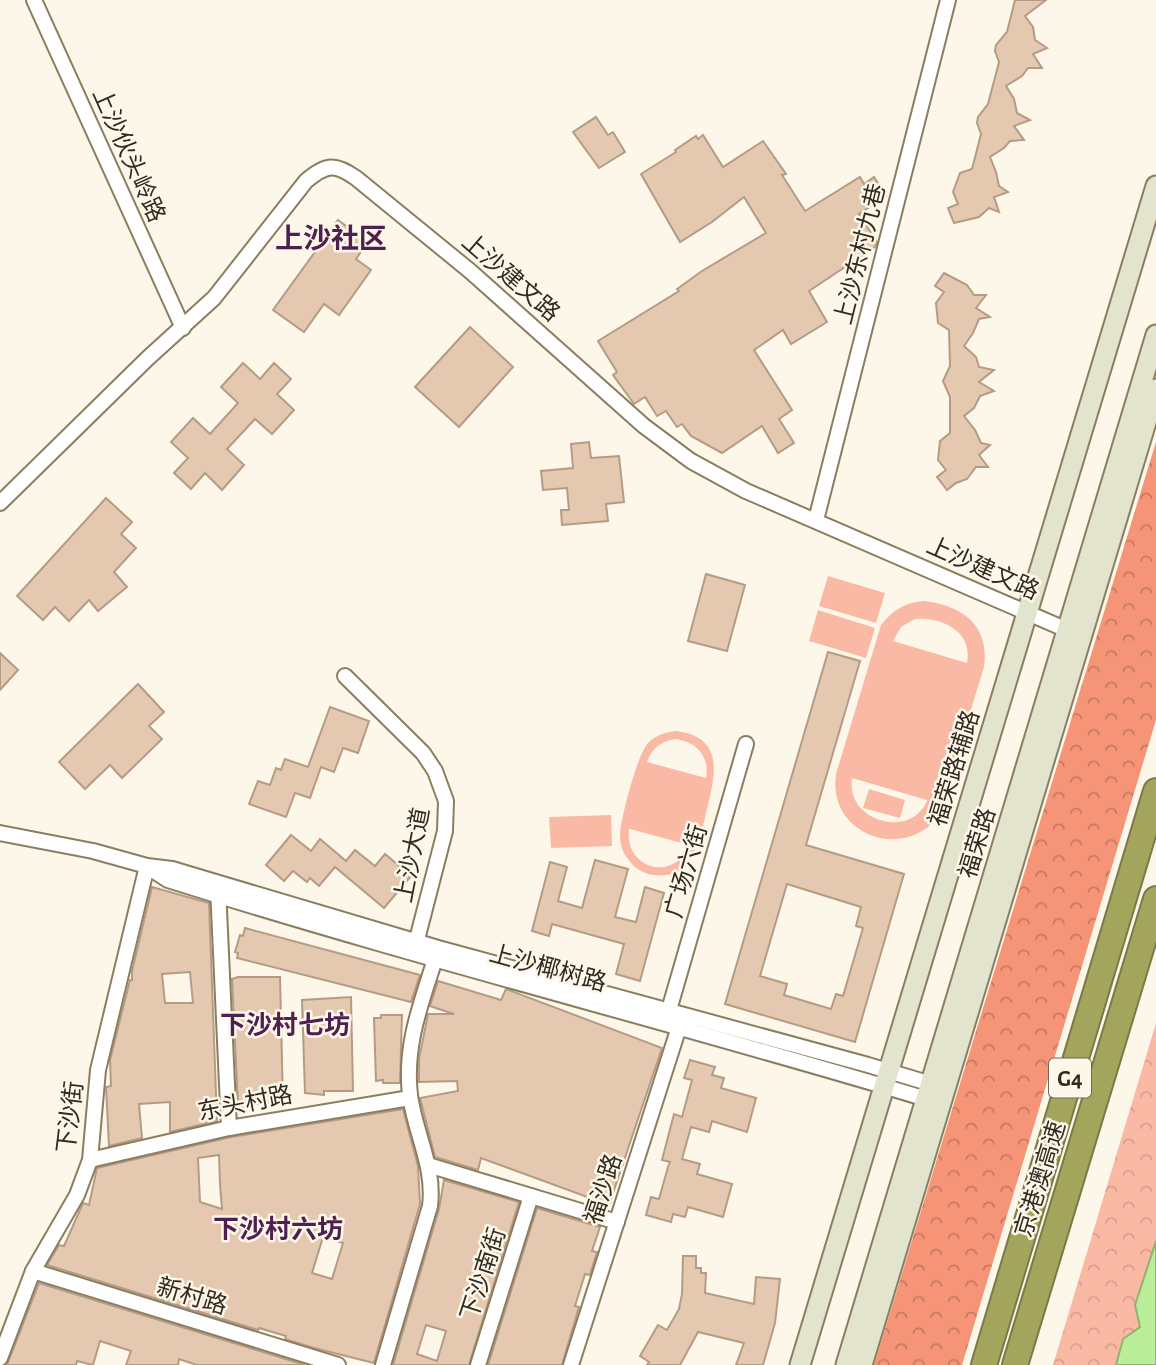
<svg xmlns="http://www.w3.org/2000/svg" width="1156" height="1365" font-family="'Alegreya Sans','Noto Sans SC',sans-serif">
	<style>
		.forest { fill: url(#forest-crowns) }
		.park { fill: url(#park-crowns) }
		.pitch { fill: #fab9a4; fill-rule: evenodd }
		.water { fill: #b9ed98; stroke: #90b374; stroke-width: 2 }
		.building { fill: #e4c8b0; stroke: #b69b84; stroke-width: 2; fill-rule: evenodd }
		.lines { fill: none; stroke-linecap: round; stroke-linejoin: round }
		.street-casing { stroke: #8b7e60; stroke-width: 18 }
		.secondary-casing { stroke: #8b7e60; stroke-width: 23 }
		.highway-casing { stroke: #7b7a47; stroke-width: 28 }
		.street { stroke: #fff; stroke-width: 14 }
		.secondary { stroke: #e3e4ce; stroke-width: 19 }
		.highway { stroke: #a3a55d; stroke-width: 24 }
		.labels { text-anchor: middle; stroke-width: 5; stroke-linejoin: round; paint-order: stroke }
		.shield { fill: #fdf7ea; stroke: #6e685c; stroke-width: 2 }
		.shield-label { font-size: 23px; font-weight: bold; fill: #312b1f }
		.street-label { font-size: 24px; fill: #312b1f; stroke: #fdf7ea }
		.neighbourhood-label { font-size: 26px; font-weight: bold; fill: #4f1f50; stroke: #fdf7ea }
		.quarter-label { font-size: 28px; font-weight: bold; fill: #4f1f50; stroke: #fdf7ea }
	</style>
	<defs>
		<pattern id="forest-crowns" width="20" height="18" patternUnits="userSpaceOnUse" patternTransform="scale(1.75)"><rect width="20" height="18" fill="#f59476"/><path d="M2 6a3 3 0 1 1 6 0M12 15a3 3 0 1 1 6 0" fill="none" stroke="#c77960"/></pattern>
		<pattern id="park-crowns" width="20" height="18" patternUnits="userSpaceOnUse" patternTransform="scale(1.75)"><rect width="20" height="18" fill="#fab9a4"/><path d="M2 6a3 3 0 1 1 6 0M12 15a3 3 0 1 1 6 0" fill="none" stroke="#d79f8d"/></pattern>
	</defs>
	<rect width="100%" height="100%" fill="#fdf7ea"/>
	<path class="forest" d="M1156 442V720L962 1365H874Z"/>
	<path class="park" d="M1156 1023V1365H1053Z"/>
	<g class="pitch">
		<path d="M828 576 885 593 876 623 819 606Z"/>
		<path d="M923 601C962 605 990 625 984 667L938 817C902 862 827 834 836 774L881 625C893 610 904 603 923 601ZM915 619C943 617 973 632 967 663L893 641 901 627ZM852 778 927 800V801C910 840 845 821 852 778Z"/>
		<path d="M818 610 875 628 866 658 809 641Z"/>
		<path d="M676 731C724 737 716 773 707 809 700 837 694 881 654 875 643 874 634 868 628 859 622 852 620 843 620 834 621 818 637 755 648 743 656 735 665 732 676 731ZM676 739C697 742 710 757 706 778L647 762C652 748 661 741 676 739ZM629 829H630L689 845C674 883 624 869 629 829Z"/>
		<path d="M869 789 905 800 900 818 863 808Z"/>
		<path d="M611 815 612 846 551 848 549 817Z"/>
	</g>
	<path class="water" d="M1156 1241V1365H1116L1123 1339 1140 1327 1135 1305Z"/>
	<g class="building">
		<path d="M1015 0H1046L1025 16 1033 27 1035 40 1047 48 1033 54 1042 68H1028L1022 76 1006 86 1014 99 1017 113 1030 120 1014 126 1024 140 1010 141 1004 148 990 157 996 172 999 186 1008 192 994 197 999 212 989 208 979 217 954 223 948 208 958 204 953 192 960 173 972 169 981 134 977 123 978 117 988 104 999 62 995 51 996 45 1007 32Z"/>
		<path d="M596 117 608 135 613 132 625 152 599 168 573 132Z"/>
		<path d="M703 135 723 167 763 141 786 174 782 175 805 211 860 177 864 184 874 177 886 196 859 214 877 242 875 247 809 291 827 322 791 344 783 330 754 350 792 410 779 419 794 443 778 453 762 426 722 453 691 436 682 424 677 427 666 411 657 416 645 397 634 404 613 375 617 372 598 341 679 291 677 289 702 271 766 233 744 197 712 222 680 242 641 174 676 152 675 150 696 136 698 139Z"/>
		<path d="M338 220 368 242 356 259 371 270 339 315 324 304 304 332 273 310Z"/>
		<path d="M944 273 967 285 974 295H986L976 308 990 317 979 319 973 333 964 346 976 357 979 367 994 370 979 382 994 391 980 396 974 408 964 416 975 430 981 443 990 445 979 455 988 467H976L967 479 956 483 947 490 937 477 946 470 938 460 940 441 950 433V397L943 381 950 366 949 330 938 323 936 303 944 292 935 286Z"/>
		<path d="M470 327 513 367 459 427 415 387Z"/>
		<path d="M243 363 260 379 274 363 291 379 277 394 294 410 272 434 255 419 227 449 244 465 222 490 205 473 191 489 174 473 188 458 171 442 193 418 210 434 238 403 221 387Z"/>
		<path d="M589 442 591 458 619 456 624 502 606 504 608 521 562 525 561 510H569L567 488 543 490 541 471 573 468 571 444Z"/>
		<path d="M106 498 132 522 121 534 136 548 114 572 127 587 98 611 89 600 69 621 55 607 43 620 17 596Z"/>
		<path d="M706 574 745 585 727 651 688 641Z"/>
		<path d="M828 652 860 661 806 845 904 874 855 1042 725 1004ZM787 884 861 907 856 926 863 928 843 996 836 994 831 1009 784 995 787 984 760 976Z"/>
		<path d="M0 653 18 670 0 690Z"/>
		<path d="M138 684 164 712 149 726 162 739 122 778 110 765 85 789 59 762Z"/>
		<path d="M330 707 369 721 358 753 343 748 334 772 321 767 310 798 295 793 286 817 249 804 258 781 270 785 276 768 281 770 285 759 308 767Z"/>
		<path d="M291 835 311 851 320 839 346 861 355 850 375 866 385 854 411 876 384 908 335 867 319 886 310 878 307 882 293 871 284 881 266 865Z"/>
		<path d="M595 860 628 869 615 917 636 922 645 887 664 893 640 981 616 974 624 944 552 924 549 936 532 931 550 862 567 867 558 901 582 908Z"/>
		<path d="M152 887 209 903 217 1121 170 1132V1102L139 1104 142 1138 109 1146 106 1087 111 1086 110 1060 130 980H132V971ZM190 972 193 1003H165L162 974Z"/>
		<path d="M245 928 420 975 411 1002 237 958 238 953 235 952 240 935 243 936Z"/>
		<path d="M238 977H280L283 1103 254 1104V1107L238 1106 232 979Z"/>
		<path d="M438 981 501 1000 506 989 662 1048 609 1205 481 1158 478 1170 435 1157 420 1098 458 1091 457 1081 419 1082V1059L428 1014H454L430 1006Z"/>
		<path d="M351 997 353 1091H324V1095L305 1093 302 1000Z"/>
		<path d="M381 1015H402L400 1083H383V1080L376 1081 374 1018H381Z"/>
		<path d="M690 1060 715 1067 712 1075 724 1078 721 1088 756 1098 747 1132 712 1121 709 1132 691 1127 682 1159 700 1164 697 1174 732 1184 723 1217 688 1207 685 1217 673 1214 671 1222 646 1215 651 1197 659 1199 668 1167 670 1162 662 1160 674 1114 682 1117 692 1080 684 1078Z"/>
		<path d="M403 1109 418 1166 420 1204 374 1363 314 1348 285 1339 286 1336 259 1328 258 1330 47 1265 59 1245 64 1246 83 1203 89 1205 97 1168 231 1137ZM219 1155 220 1184 222 1209 200 1202 198 1158ZM323 1237 343 1243 332 1279 312 1273Z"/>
		<path d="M444 1180 519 1202 469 1365H393L439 1209ZM426 1325 446 1331 437 1361 417 1354Z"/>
		<path d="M537 1208 600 1227 592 1251 597 1252 590 1275 585 1274 575 1306 579 1307 562 1365H488Z"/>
		<path d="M683 1256H696V1268H701V1273H706L705 1293 754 1304 756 1277 780 1279 775 1323 763 1365H736L744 1343 698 1332 680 1365H647L649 1362 640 1356 658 1325 667 1330 679 1309 682 1294Z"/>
		<path d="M39 1283 305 1365H197L179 1359 178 1365H126L131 1351 100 1341 93 1365 77 1361 76 1365H7Z"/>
	</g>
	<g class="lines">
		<g class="street-casing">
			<g id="street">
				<path d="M34 0 183 328"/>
				<path d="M0 503 148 358 214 298 306 181C326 164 335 163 356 178L470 271 644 426 691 461 746 491 1074 633"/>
				<path d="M816 520 948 0"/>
				<path d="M345 676 423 753 435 771 446 801 445 831 414 951"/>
				<path d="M0 833 93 851 147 866 172 869 438 948 868 1065 938 1086"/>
				<path d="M151 869 168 880C421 960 679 1024 933 1101"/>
				<path d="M218 888 229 1128"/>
				<path d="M669 1010 746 744"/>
				<path d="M90 1160 229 1128 410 1098"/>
				<path d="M428 1165 617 1222"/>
				<path d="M33 1271 338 1365"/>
				<path d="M0 1358 33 1271 77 1195 90 1160 98 1070 147 866"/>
				<path d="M383 1365 430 1206C435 1167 415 1133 410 1095 404 1044 422 1001 437 953"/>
				<path d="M478 1365 531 1196"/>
				<path d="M571 1365 679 1027"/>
			</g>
		</g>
		<g class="secondary-casing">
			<g id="secondary">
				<path d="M800 1365 1156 186"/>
				<path d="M846 1365 1156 335"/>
				<path d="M862 1365 1156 389"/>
			</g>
		</g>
		<g class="highway-casing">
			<g id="highway">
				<path d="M984 1365 1156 791"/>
				<path d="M1015 1365 1156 899"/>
			</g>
		</g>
		<use href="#street" class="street"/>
		<use href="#secondary" class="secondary"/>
		<use href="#highway" class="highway"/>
	</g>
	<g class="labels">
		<rect class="shield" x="1049" y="1058.5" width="42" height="39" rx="5"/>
		<g class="shield-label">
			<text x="1070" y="1086">G4</text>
		</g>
		<g class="street-label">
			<text transform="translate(129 155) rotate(66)" y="8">上沙伙头岭路</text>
			<text transform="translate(860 254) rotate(-76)" y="8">上沙东村九巷</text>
			<text transform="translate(511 277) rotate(41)" y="8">上沙建文路</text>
			<text transform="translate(983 568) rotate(24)" y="8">上沙建文路</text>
			<text transform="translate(954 768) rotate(-73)" y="8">福荣路辅路</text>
			<text transform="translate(977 843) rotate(-73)" y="8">福荣路</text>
			<text transform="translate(412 855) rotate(-79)" y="8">上沙大道</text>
			<text transform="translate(686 871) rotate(-74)" y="8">广场六街</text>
			<text transform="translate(548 968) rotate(15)" y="8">上沙椰树路</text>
			<text transform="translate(245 1103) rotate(-11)" y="8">东头村路</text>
			<text transform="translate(70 1117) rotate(-83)" y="8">下沙街</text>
			<text transform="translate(1040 1179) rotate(-73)" y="8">京港澳高速</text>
			<text transform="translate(603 1189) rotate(-72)" y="8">福沙路</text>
			<text transform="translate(483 1274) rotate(-72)" y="8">下沙南街</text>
			<text transform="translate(192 1296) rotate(17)" y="8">新村路</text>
		</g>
		<g class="neighbourhood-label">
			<text x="285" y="1034">下沙村七坊</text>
			<text x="278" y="1238">下沙村六坊</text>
		</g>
		<g class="quarter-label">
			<text x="331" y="248">上沙社区</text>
		</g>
	</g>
</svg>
